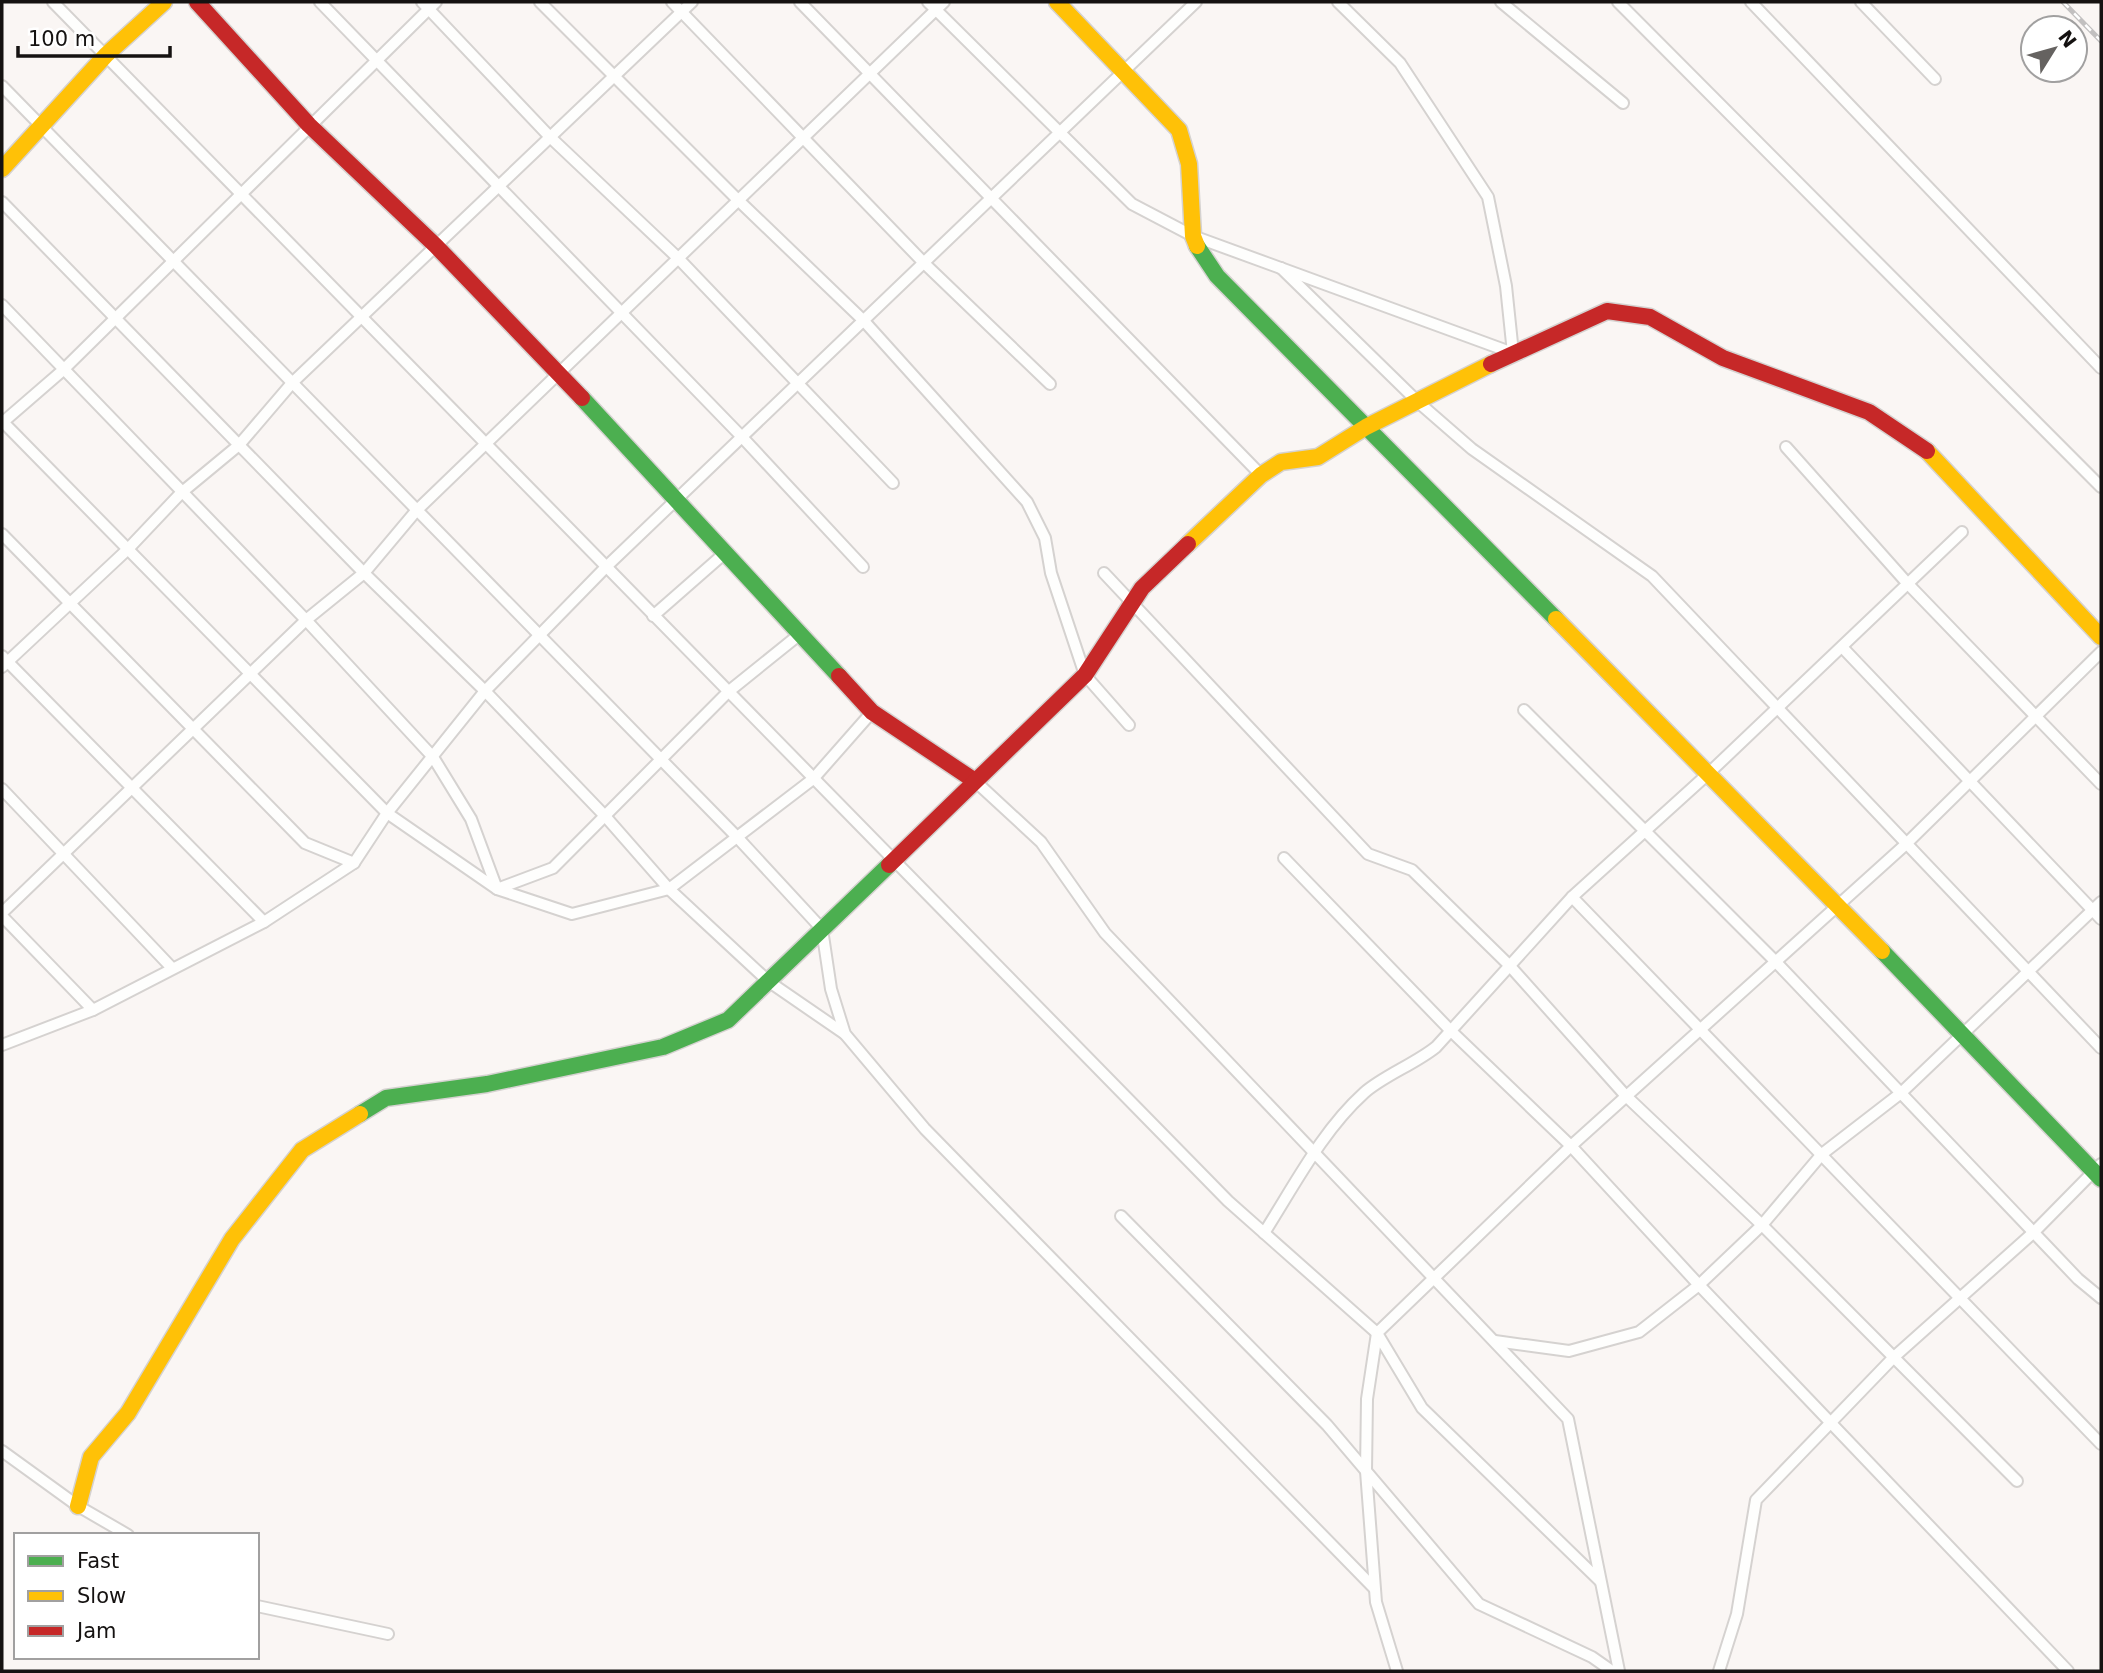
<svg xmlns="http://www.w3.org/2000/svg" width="2103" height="1673" font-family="'DejaVu Sans',sans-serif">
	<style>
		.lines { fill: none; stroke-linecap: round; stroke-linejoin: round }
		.street-casing { stroke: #d5d2d0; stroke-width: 14 }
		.fast-casing { stroke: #d5d2d0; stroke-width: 19 }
		.slow-casing { stroke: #d5d2d0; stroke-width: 19 }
		.jam-casing { stroke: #d5d2d0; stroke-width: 19 }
		.street { stroke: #fefefd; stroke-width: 10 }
		.fast { stroke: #4caf50; stroke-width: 16 }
		.slow { stroke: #ffc107; stroke-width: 16 }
		.jam { stroke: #c62828; stroke-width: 16 }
		.rail-casing { stroke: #c2c0c0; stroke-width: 5 }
		.rail { stroke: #fff; stroke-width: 2.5; stroke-dasharray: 8; stroke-linecap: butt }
	</style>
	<rect width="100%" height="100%" fill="#faf6f4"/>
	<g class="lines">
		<g class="street-casing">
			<g id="street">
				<path d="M53 2 1228 1201 1377 1333 1422 1408 1600 1581"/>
				<path d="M320 2 742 437 863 567"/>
				<path d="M422 2 550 137 678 258 893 483"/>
				<path d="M540 2 738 200 864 321 1027 502 1045 538 1051 573 1085 675 1129 725"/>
				<path d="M672 2 925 264 1050 384"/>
				<path d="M800 2 1261 475"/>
				<path d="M928 2 1132 204 1193 236 1513 353 1506 286 1488 197 1400 63 1338 2"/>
				<path d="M1501 2 1623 103"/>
				<path d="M1618 2 2101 487"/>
				<path d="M1751 2 2101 368"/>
				<path d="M1861 2 1935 79"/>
				<path d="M2 86 737 837 822 929 831 989 845 1034 925 1129 1374 1588"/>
				<path d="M2 202 364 573 485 691 605 816 669 889 768 981 845 1034"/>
				<path d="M1281 268 1418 402 1472 449 1652 576 2101 1048"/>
				<path d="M2 305 306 620 433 757 471 819 497 889 572 914 669 889 813 779 872 712"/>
				<path d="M2 421 387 813 497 889 553 868 728 692 800 634"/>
				<path d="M2 423 62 371 436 2"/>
				<path d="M1786 447 1908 584 2101 784"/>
				<path d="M2 534 305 843 354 863"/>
				<path d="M1104 573 1368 854 1412 870 1509 965 1626 1096 1762 1225 2017 1481"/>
				<path d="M653 616 726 552"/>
				<path d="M1842 647 2101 919"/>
				<path d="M2 656 264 922"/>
				<path d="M2 667 128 549 181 493 239 445 292 383 692 2"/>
				<path d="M1524 710 1774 960 2078 1279 2101 1298"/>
				<path d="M975 781 1041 842 1105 933 1568 1419 1619 1671"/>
				<path d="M2 789 171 967"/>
				<path d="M1284 858 1451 1031 1571 1146 1699 1285 2068 1671"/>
				<path d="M1572 897 2101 1444"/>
				<path d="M2 913 306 620 364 573 416 511 944 2"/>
				<path d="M2 916 93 1010"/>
				<path d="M2 1045 93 1010 264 922 354 863 387 813 485 691 606 567 1196 2"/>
				<path d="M1121 1216 1327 1425 1479 1604 1592 1657 1612 1671"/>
				<path d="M1264 1233C1294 1186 1322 1131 1364 1093 1383 1076 1415 1064 1436 1047L1572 897 1709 773 1962 532"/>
				<path d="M1495 1341 1569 1351 1639 1332 1699 1285 1762 1225 1822 1154 1901 1093 2101 902"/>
				<path d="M2 1451 78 1506 128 1535"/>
				<path d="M257 1606 388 1634"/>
				<path d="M1397 1671 1376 1602 1366 1471 1367 1399 1377 1333 1571 1146 1905 845 2101 652"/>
				<path d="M1719 1671 1737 1614 1756 1500 1894 1357 2034 1232 2101 1164"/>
			</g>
		</g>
		<g class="fast-casing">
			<g id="fast">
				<path d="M1197 246 1217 276 1556 619"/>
				<path d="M582 398 839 676"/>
				<path d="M1882 951 2101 1179"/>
				<path d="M360 1114 386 1098 487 1084 663 1047 728 1020 889 865"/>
			</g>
		</g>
		<g class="slow-casing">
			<g id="slow">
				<path d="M1057 2 1179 130 1189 164 1193 236 1197 246"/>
				<path d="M2 169 106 55 164 2"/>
				<path d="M1927 451 2101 637"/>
				<path d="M1188 544 1261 475 1281 462 1318 457 1366 427 1491 364"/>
				<path d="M1556 619 1882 951"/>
				<path d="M78 1506 91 1457 128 1413 232 1239 302 1150 360 1114"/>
			</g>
		</g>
		<g class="jam-casing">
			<g id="jam">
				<path d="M197 2 309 125 436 246 582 398"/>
				<path d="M1491 364 1607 311 1650 317 1723 358 1869 412 1927 451"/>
				<path d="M839 676 872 712 975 781"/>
				<path d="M889 865 1085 675 1142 588 1188 544"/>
			</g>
		</g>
		<use href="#street" class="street"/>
		<use href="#fast" class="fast"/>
		<use href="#slow" class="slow"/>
		<use href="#jam" class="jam"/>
		<g class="rail-casing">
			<path id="rail" d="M2063 2 2101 41"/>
		</g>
		<use href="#rail" class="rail"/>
	</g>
	<rect width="2103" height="1673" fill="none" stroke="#151211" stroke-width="7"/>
	<rect x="14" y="1533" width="245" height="126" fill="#ffffff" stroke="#a1a0a0" stroke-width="2"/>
	<rect x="28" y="1556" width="35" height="10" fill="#4caf50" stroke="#a1a0a0" stroke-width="2"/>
	<text x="77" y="1568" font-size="21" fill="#151211">Fast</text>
	<rect x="28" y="1591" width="35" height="10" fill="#ffc107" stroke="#a1a0a0" stroke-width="2"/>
	<text x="77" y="1603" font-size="21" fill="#151211">Slow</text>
	<rect x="28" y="1626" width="35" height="10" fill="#c62828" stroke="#a1a0a0" stroke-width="2"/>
	<text x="77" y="1638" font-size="21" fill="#151211">Jam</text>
	<g transform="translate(2054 49) rotate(53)"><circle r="33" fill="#ffffff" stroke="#a1a0a0" stroke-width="2"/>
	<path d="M0-5L12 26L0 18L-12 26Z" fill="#656260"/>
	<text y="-10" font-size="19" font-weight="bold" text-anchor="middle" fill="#151211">N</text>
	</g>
	<path d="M18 46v10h152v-10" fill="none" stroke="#151211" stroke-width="3.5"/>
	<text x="28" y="46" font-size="21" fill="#151211" stroke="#ffffff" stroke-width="5" paint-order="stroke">100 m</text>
</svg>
